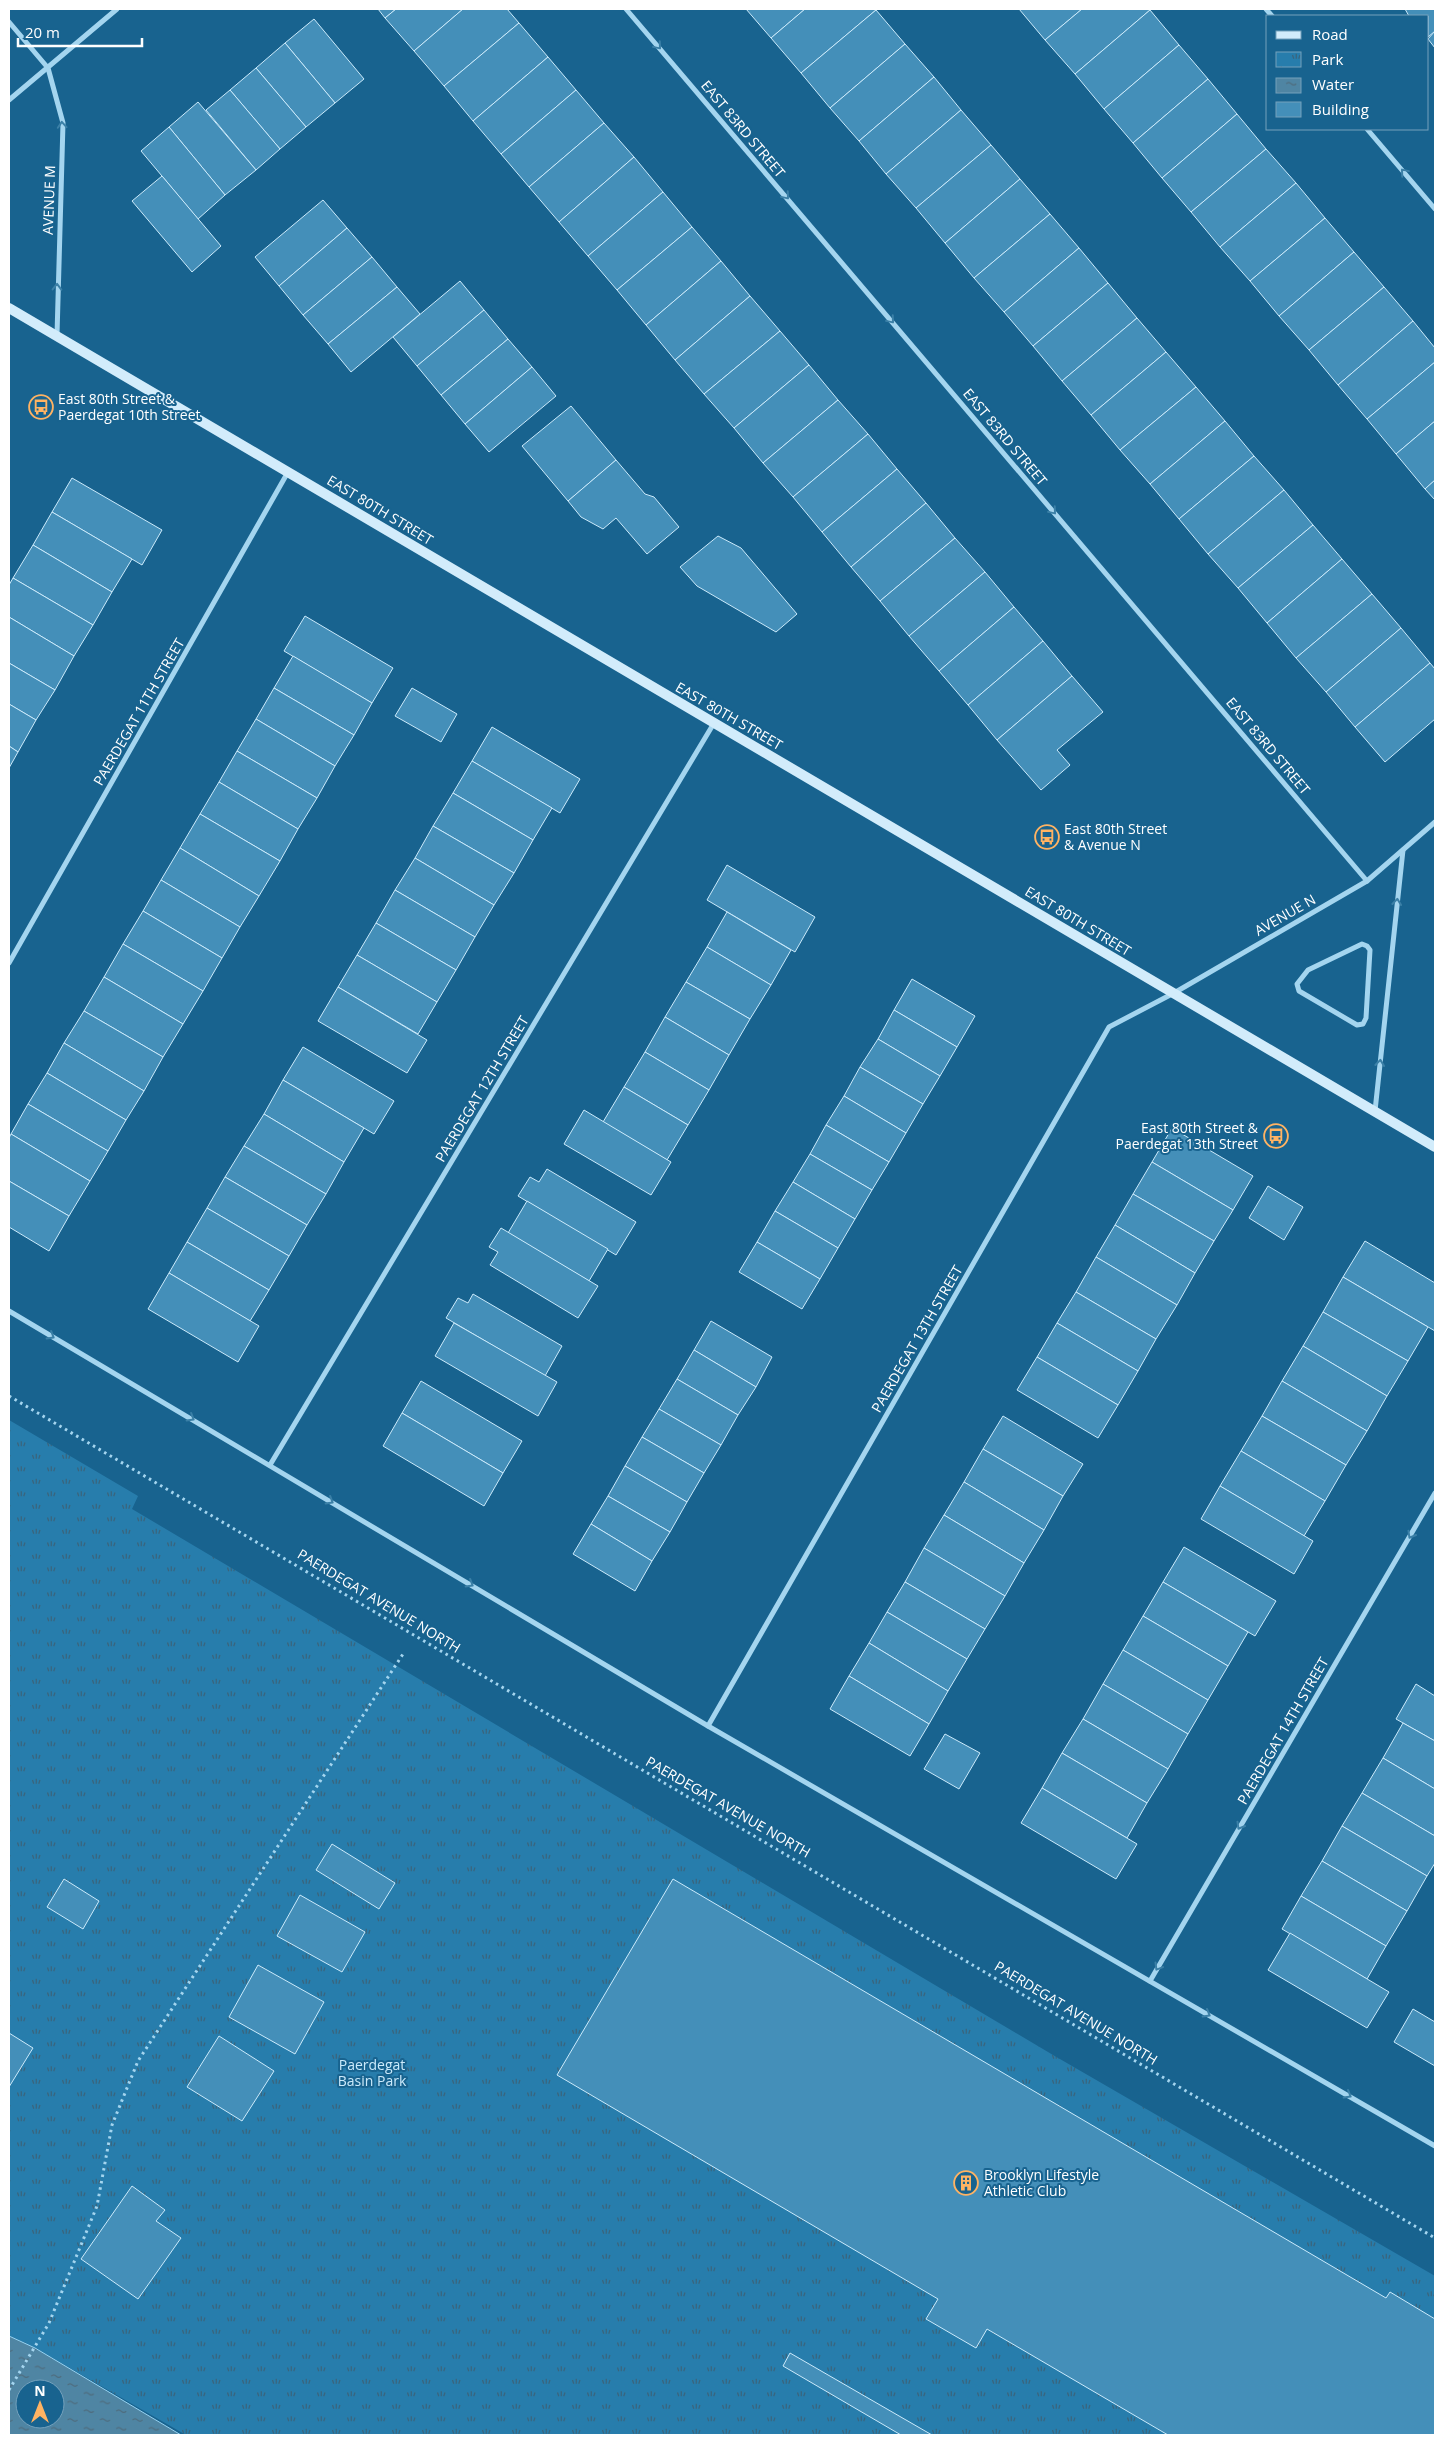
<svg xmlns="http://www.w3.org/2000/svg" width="1444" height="2444" font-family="'Open Sans',sans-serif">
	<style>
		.park { fill: url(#park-tufts) }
		.water { fill: url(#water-ripples); stroke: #97d3f2; fill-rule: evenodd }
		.building { fill: #448fb9; stroke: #cbeafb }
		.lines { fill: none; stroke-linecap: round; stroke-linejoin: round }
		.path { stroke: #a4d5ef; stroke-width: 3; stroke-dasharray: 2.5 4; stroke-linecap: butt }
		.street { stroke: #a4d5ef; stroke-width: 5 }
		.secondary { stroke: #d2ecfb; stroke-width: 10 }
		.oneway { stroke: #3b80a7 }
		.labels { text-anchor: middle; stroke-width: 4; stroke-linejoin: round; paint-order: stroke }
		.street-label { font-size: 14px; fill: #fff; stroke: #18638f }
		.poi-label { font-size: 14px; fill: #fff; stroke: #18638f; text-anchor: start }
		.park-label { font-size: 14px; fill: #cbeafb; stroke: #18638f }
	</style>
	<defs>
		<pattern id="park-tufts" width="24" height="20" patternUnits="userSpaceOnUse" patternTransform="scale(1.25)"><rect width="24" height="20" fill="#277dac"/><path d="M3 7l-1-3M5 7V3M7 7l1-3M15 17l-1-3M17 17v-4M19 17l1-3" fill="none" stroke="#3a647c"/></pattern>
		<pattern id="water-ripples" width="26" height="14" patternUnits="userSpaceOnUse" patternTransform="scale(1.25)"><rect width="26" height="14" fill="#4f85a3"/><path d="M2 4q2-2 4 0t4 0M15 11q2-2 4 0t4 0" fill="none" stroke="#4e6b7c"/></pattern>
	</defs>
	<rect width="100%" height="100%" fill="#18638f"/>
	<path class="park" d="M9 1420 138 1496 132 1509 1053 2055 1435 2276V2435H186L35 2348 9 2336Z"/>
	<path class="water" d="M9 2336 35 2348 181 2435H9ZM25 2389H55V2419H25Z"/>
	<g class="building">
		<path d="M378 9H396L385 18Z"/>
		<path d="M396 9H463L414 51 385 18Z"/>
		<path d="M463 9H507L519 23 444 86 414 51Z"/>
		<path d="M746 9H805L771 38Z"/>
		<path d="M805 9H876V10L801 73 771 38Z"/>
		<path d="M1019 9H1082L1045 40Z"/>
		<path d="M1082 9H1148L1150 10 1075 74 1045 40Z"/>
		<path d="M1405 9H1435V31L1428 37V16H1409Z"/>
		<path d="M876 10 905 44 830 108 801 73Z"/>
		<path d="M1150 10 1179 45 1104 109 1075 74Z"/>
		<path d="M314 19 364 79 335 103 285 43Z"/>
		<path d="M519 23 548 57 473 121 444 86Z"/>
		<path d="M1435 31V48L1428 39Z"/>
		<path d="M285 43 335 103 306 127 256 68Z"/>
		<path d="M905 44 934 77 859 141 830 108Z"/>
		<path d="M1179 45 1208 79 1133 143 1104 109Z"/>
		<path d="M548 57 576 90 501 154 473 121Z"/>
		<path d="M256 68 306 127 280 149 230 90Z"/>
		<path d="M934 77 961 110 886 174 859 141Z"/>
		<path d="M1208 79 1237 114 1162 178 1133 143Z"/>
		<path d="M230 90 280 149 256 170 206 110Z"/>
		<path d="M576 90 604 123 529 187 501 154Z"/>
		<path d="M198 102 256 170 225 195 169 127Z"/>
		<path d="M961 110 991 145 916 208 886 174Z"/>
		<path d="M1237 114 1266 149 1191 212 1162 178Z"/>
		<path d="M604 123 634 157 559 222 529 187Z"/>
		<path d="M169 127 225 195 198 219 141 151Z"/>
		<path d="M991 145 1020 179 945 243 916 208Z"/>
		<path d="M1266 149 1296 183 1220 247 1191 212Z"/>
		<path d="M634 157 663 192 588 256 559 222Z"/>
		<path d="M162 176 221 246 192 272 132 201Z"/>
		<path d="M1020 179 1050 214 974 278 945 243Z"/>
		<path d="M1296 183 1325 218 1250 281 1220 247Z"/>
		<path d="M663 192 692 227 617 290 588 256Z"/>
		<path d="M323 200 347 228 279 286 255 257Z"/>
		<path d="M1050 214 1079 248 1004 312 974 278Z"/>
		<path d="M1325 218 1354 252 1279 316 1250 281Z"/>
		<path d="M692 227 721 261 646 325 617 290Z"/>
		<path d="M347 228 372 257 303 315 279 286Z"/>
		<path d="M1079 248 1108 283 1033 346 1004 312Z"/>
		<path d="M1354 252 1384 287 1309 350 1279 316Z"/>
		<path d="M372 257 397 287 328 344 303 315Z"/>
		<path d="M721 261 750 296 675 360 646 325Z"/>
		<path d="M460 281 484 310 417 366 393 337Z"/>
		<path d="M1108 283 1137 318 1062 381 1033 346Z"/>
		<path d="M397 287 420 314 351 372 328 344Z"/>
		<path d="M1384 287 1413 321 1338 385 1309 350Z"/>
		<path d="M750 296 780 331 704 394 675 360Z"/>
		<path d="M484 310 508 339 441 395 417 366Z"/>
		<path d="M1137 318 1166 352 1091 415 1062 381Z"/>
		<path d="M1413 321 1435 348V362L1367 419 1338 385Z"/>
		<path d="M780 331 809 365 734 428 704 394Z"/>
		<path d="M508 339 532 367 465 424 441 395Z"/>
		<path d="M1166 352 1196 387 1120 450 1091 415Z"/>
		<path d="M1435 362V421L1396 454 1367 419Z"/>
		<path d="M809 365 838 400 763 463 734 428Z"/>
		<path d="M532 367 556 396 489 452 465 424Z"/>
		<path d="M1196 387 1225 421 1150 484 1120 450Z"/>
		<path d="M838 400 868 434 793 497 763 463Z"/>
		<path d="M571 406 616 460 568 501 522 446Z"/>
		<path d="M1225 421 1254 456 1179 519 1150 484Z"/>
		<path d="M1435 421V480L1425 489 1396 454Z"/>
		<path d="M868 434 897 469 822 532 793 497Z"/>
		<path d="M1254 456 1284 490 1208 554 1179 519Z"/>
		<path d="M616 460 645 494 654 497 679 527 647 554 616 518 603 529 581 517 568 501Z"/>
		<path d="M897 469 926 503 851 567 822 532Z"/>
		<path d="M72 478 162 530 142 565 52 512Z"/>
		<path d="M1435 480V500L1425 489Z"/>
		<path d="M1284 490 1313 525 1238 588 1208 554Z"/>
		<path d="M926 503 955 538 880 601 851 567Z"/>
		<path d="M52 512 132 559 112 592 33 545Z"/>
		<path d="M1313 525 1342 559 1267 623 1238 588Z"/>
		<path d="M718 536 741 548 797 614 776 632 697 586 680 567Z"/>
		<path d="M955 538 985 572 909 636 880 601Z"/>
		<path d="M33 545 112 592 93 625 13 578Z"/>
		<path d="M1342 559 1372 594 1296 658 1267 623Z"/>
		<path d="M985 572 1014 607 939 671 909 636Z"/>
		<path d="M13 578 93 625 74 656 9 617V585Z"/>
		<path d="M1372 594 1401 628 1326 692 1296 658Z"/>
		<path d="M1014 607 1043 641 968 705 939 671Z"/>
		<path d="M305 616 393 668 372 703 284 651Z"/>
		<path d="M9 617 74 656 55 690 9 663Z"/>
		<path d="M1401 628 1430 663 1355 727 1326 692Z"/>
		<path d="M1043 641 1072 676 997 740 968 705Z"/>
		<path d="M293 656 372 703 354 735 274 688Z"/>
		<path d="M9 663 55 690 36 720 9 704Z"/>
		<path d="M1430 663 1435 669V719L1385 762 1355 727Z"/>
		<path d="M1072 676 1103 712 1057 750 1070 765 1041 790 997 740Z"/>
		<path d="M274 688 354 735 335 766 256 719Z"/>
		<path d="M412 688 457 714 441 742 395 716Z"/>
		<path d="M9 704 36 720 18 752 9 746Z"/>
		<path d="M256 719 335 766 317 798 237 751Z"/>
		<path d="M492 727 580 779 560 813 472 761Z"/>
		<path d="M9 746 18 752 9 768Z"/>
		<path d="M237 751 317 798 298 829 219 782Z"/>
		<path d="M472 761 552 808 533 840 453 793Z"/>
		<path d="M219 782 298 829 280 861 200 814Z"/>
		<path d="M453 793 533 840 514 873 433 826Z"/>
		<path d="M200 814 280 861 259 896 180 848Z"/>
		<path d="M433 826 514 873 494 905 415 858Z"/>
		<path d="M180 848 259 896 240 927 161 880Z"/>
		<path d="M415 858 494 905 475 937 395 890Z"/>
		<path d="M727 865 815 917 795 952 707 900Z"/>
		<path d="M161 880 240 927 222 958 143 911Z"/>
		<path d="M395 890 475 937 456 970 376 923Z"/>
		<path d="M143 911 222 958 203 991 123 944Z"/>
		<path d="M727 912 791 950 771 985 707 947Z"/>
		<path d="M376 923 456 970 437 1002 357 955Z"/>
		<path d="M123 944 203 991 183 1024 104 977Z"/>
		<path d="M707 947 771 985 750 1019 686 982Z"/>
		<path d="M357 955 437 1002 418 1034 338 987Z"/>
		<path d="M104 977 183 1024 163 1057 84 1011Z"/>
		<path d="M912 979 975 1016 957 1047 894 1010Z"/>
		<path d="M686 982 750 1019 729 1055 665 1017Z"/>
		<path d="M338 987 427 1040 407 1073 318 1021Z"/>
		<path d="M894 1010 957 1047 940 1076 878 1039Z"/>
		<path d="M84 1011 163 1057 144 1091 64 1043Z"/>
		<path d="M665 1017 729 1055 709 1090 645 1052Z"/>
		<path d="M878 1039 940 1076 923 1104 860 1067Z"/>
		<path d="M64 1043 144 1091 126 1120 47 1073Z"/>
		<path d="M303 1047 394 1101 374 1134 283 1080Z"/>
		<path d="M645 1052 709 1090 688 1125 624 1087Z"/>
		<path d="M860 1067 923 1104 906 1133 844 1096Z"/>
		<path d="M47 1073 126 1120 108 1151 28 1104Z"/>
		<path d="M283 1080 364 1128 344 1162 264 1114Z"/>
		<path d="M624 1087 688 1125 667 1160 603 1122Z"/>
		<path d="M844 1096 906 1133 889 1162 826 1125Z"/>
		<path d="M28 1104 108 1151 90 1181 11 1134Z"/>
		<path d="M584 1110 671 1162 651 1195 564 1144Z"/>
		<path d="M264 1114 344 1162 326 1194 244 1146Z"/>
		<path d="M826 1125 889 1162 872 1190 810 1154Z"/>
		<path d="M1172 1128 1253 1176 1233 1210 1152 1162Z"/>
		<path d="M11 1134 90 1181 69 1216 9 1181V1138Z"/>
		<path d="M244 1146 326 1194 307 1225 225 1177Z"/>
		<path d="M810 1154 872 1190 855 1219 793 1182Z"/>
		<path d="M1152 1162 1233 1210 1214 1241 1133 1194Z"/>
		<path d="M547 1169 636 1222 616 1255 518 1196 530 1177 539 1182Z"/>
		<path d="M225 1177 307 1225 289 1256 207 1208Z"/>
		<path d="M9 1181 69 1216 49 1251 9 1227Z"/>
		<path d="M793 1182 855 1219 838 1248 775 1211Z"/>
		<path d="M1268 1186 1303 1207 1284 1240 1249 1218Z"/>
		<path d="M1133 1194 1214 1241 1195 1273 1115 1225Z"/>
		<path d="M527 1201 608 1249 589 1281 508 1233Z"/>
		<path d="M207 1208 289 1256 269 1290 187 1242Z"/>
		<path d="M775 1211 838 1248 820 1279 757 1242Z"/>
		<path d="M1115 1225 1195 1273 1177 1305 1096 1257Z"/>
		<path d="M501 1228 598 1286 578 1318 490 1265 498 1252 489 1247Z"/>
		<path d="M1365 1241 1435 1283V1331L1343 1277Z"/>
		<path d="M187 1242 269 1290 250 1321 169 1273Z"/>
		<path d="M757 1242 820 1279 802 1309 739 1272Z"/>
		<path d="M1096 1257 1177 1305 1156 1339 1076 1292Z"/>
		<path d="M169 1273 259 1326 238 1362 148 1309Z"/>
		<path d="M1343 1277 1428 1327 1408 1361 1323 1312Z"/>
		<path d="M1076 1292 1156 1339 1138 1371 1057 1323Z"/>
		<path d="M473 1294 562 1346 545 1376 446 1318 458 1298 468 1303Z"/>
		<path d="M1323 1312 1408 1361 1387 1396 1303 1346Z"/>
		<path d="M711 1321 772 1357 756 1387 694 1350Z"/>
		<path d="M454 1323 557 1382 538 1416 435 1356Z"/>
		<path d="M1057 1323 1138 1371 1118 1405 1037 1357Z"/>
		<path d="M1303 1346 1387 1396 1367 1431 1282 1381Z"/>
		<path d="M694 1350 756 1387 738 1415 677 1379Z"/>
		<path d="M1037 1357 1118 1405 1098 1438 1017 1390Z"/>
		<path d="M677 1379 738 1415 721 1445 659 1409Z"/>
		<path d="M421 1381 522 1441 503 1473 402 1413Z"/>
		<path d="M1282 1381 1367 1431 1346 1465 1262 1416Z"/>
		<path d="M659 1409 721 1445 704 1473 642 1437Z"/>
		<path d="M402 1413 503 1473 484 1506 383 1446Z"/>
		<path d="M1003 1416 1083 1464 1063 1496 983 1449Z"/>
		<path d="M1262 1416 1346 1465 1325 1501 1241 1451Z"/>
		<path d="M642 1437 704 1473 687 1502 625 1466Z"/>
		<path d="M983 1449 1063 1496 1044 1530 964 1482Z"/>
		<path d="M1241 1451 1325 1501 1304 1536 1220 1486Z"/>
		<path d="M625 1466 687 1502 670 1532 608 1496Z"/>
		<path d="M964 1482 1044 1530 1024 1563 944 1515Z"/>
		<path d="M1220 1486 1313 1541 1294 1574 1201 1519Z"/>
		<path d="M608 1496 670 1532 652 1561 591 1524Z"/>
		<path d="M944 1515 1024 1563 1005 1596 924 1548Z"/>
		<path d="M591 1524 652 1561 635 1591 573 1554Z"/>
		<path d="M1184 1547 1276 1601 1255 1636 1163 1582Z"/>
		<path d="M924 1548 1005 1596 985 1629 905 1582Z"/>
		<path d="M905 1582 985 1629 967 1659 887 1612Z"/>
		<path d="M1163 1582 1248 1632 1228 1666 1143 1616Z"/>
		<path d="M887 1612 967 1659 948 1691 869 1643Z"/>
		<path d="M1143 1616 1228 1666 1208 1700 1123 1650Z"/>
		<path d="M869 1643 948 1691 929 1724 849 1676Z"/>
		<path d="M1123 1650 1208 1700 1188 1734 1103 1684Z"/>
		<path d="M849 1676 929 1724 910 1756 830 1709Z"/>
		<path d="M1103 1684 1188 1734 1168 1769 1083 1719Z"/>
		<path d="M1416 1684 1435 1696V1741L1396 1719Z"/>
		<path d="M1083 1719 1168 1769 1147 1803 1062 1753Z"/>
		<path d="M1403 1723 1435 1741V1789L1383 1758Z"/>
		<path d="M945 1734 980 1753 959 1789 924 1769Z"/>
		<path d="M1062 1753 1147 1803 1127 1838 1042 1788Z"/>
		<path d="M1383 1758 1435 1789V1836L1362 1793Z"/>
		<path d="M1042 1788 1137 1844 1116 1879 1021 1823Z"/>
		<path d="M1362 1793 1435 1836V1863L1427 1876 1342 1826Z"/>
		<path d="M1342 1826 1427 1876 1407 1911 1322 1861Z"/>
		<path d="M332 1844 395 1883 379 1909 316 1870Z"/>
		<path d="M1322 1861 1407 1911 1386 1946 1301 1896Z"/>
		<path d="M64 1879 99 1901 83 1929 47 1907Z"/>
		<path d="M673 1879 1386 2298 1390 2292 1435 2319V2435H1168L987 2329 976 2348 926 2319 938 2299 557 2075Z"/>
		<path d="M300 1895 365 1932 342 1972 277 1936Z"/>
		<path d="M1301 1896 1386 1946 1367 1979 1282 1929Z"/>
		<path d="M1290 1933 1389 1992 1367 2028 1268 1970Z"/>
		<path d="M258 1965 324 2002 295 2054 229 2017Z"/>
		<path d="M1413 2009 1435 2022V2066L1394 2042Z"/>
		<path d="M9 2033 33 2048 9 2087Z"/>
		<path d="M219 2036 274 2071 242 2121 187 2087Z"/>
		<path d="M132 2186 165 2210 156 2221 181 2238 138 2299 81 2259Z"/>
		<path d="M790 2353 932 2435H901L783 2366Z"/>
	</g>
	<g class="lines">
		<g class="path">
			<path d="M9 1396 1435 2238"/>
			<path d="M9 2390 49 2323 97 2206 112 2125 138 2061 403 1654"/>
		</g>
		<g class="street">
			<path d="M626 9 1367 881"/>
			<path d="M1266 9 1272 16"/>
			<path d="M9 22 48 68 63 123 57 335"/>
			<path d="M9 100 117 9"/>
			<path d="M1367 129 1435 209"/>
			<path d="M1362 944 1367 946 1370 950 1366 1018 1363 1024 1357 1025 1299 991 1297 984 1308 970Z"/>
			<path d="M9 963 288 472"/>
			<path d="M1375 1111 1403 850"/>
			<path d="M9 1311 708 1726 1435 2146"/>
			<path d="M270 1465 714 723"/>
			<path d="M708 1726 1109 1027 1174 993 1367 881 1435 822"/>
			<path d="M1150 1981 1435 1493"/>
		</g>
		<path class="secondary" d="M9 308 1435 1147"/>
	</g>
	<defs><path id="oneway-chevron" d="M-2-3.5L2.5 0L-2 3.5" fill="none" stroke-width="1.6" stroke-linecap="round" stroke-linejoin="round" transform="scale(1.25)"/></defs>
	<g class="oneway">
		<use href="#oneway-chevron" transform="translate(658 46) rotate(50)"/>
		<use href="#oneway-chevron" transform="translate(62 125) rotate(-94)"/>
		<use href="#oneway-chevron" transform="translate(1404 172) rotate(-130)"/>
		<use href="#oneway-chevron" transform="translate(786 196) rotate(50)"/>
		<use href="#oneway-chevron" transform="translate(57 287) rotate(-89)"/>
		<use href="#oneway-chevron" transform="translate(891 320) rotate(50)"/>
		<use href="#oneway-chevron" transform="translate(1053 511) rotate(50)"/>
		<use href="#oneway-chevron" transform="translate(1397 902) rotate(-84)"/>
		<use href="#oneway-chevron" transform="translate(1380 1063) rotate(-84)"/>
		<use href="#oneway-chevron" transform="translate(51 1336) rotate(31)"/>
		<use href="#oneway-chevron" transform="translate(191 1418) rotate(31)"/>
		<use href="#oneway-chevron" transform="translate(330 1501) rotate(31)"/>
		<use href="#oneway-chevron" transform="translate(1411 1535) rotate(120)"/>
		<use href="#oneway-chevron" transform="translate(470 1584) rotate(31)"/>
		<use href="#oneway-chevron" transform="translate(1240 1826) rotate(120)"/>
		<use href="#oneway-chevron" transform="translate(1158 1967) rotate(121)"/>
		<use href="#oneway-chevron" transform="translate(1207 2014) rotate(30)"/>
		<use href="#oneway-chevron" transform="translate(1348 2095) rotate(30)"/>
	</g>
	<defs>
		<g id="bus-ring" transform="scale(1.25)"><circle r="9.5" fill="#18638f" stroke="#ffb363" stroke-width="1.5"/><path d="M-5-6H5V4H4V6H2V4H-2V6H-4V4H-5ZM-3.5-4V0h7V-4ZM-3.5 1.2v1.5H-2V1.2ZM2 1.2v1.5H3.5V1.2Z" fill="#ffb363"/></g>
		<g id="building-ring" transform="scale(1.25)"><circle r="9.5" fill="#18638f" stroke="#ffb363" stroke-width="1.5"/><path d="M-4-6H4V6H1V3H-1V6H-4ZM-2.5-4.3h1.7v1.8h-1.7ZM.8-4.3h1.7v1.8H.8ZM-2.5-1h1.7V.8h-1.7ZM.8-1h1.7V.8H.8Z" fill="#ffb363"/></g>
	</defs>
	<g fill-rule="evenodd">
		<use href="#bus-ring" x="41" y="407"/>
		<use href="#bus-ring" x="1047" y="837"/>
		<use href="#bus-ring" x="1276" y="1136"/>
		<use href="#building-ring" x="966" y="2183"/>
	</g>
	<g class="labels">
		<g class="street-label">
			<text transform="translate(743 129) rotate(50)" y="5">EAST 83RD STREET</text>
			<text transform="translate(49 200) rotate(-88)" y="5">AVENUE M</text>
			<text transform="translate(1005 437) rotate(50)" y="5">EAST 83RD STREET</text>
			<text transform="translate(380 510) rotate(31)" y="5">EAST 80TH STREET</text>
			<text transform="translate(139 712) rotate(-60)" y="5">PAERDEGAT 11TH STREET</text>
			<text transform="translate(729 716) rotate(30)" y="5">EAST 80TH STREET</text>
			<text transform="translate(1268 746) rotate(50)" y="5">EAST 83RD STREET</text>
			<text transform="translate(1285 915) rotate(-30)" y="5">AVENUE N</text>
			<text transform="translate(1078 921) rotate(31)" y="5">EAST 80TH STREET</text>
			<text transform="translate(482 1089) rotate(-59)" y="5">PAERDEGAT 12TH STREET</text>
			<text transform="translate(917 1339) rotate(-60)" y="5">PAERDEGAT 13TH STREET</text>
			<text transform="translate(379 1601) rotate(31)" y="5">PAERDEGAT AVENUE NORTH</text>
			<text transform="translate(1283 1731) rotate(-60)" y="5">PAERDEGAT 14TH STREET</text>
			<text transform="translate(728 1807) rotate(30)" y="5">PAERDEGAT AVENUE NORTH</text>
			<text transform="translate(1076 2013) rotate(31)" y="5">PAERDEGAT AVENUE NORTH</text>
		</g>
		<g class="poi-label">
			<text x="58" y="404">East 80th Street &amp;<tspan x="58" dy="16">Paerdegat 10th Street</tspan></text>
			<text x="1064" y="834">East 80th Street<tspan x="1064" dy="16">&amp; Avenue N</tspan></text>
			<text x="1258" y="1133" text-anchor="end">East 80th Street &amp;<tspan x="1258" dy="16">Paerdegat 13th Street</tspan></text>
			<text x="984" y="2180">Brooklyn Lifestyle<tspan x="984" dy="16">Athletic Club</tspan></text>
		</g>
		<g class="park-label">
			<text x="372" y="2070">Paerdegat<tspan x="372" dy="16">Basin Park</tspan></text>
		</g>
	</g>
	<rect width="1444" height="2444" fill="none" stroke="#ffffff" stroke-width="20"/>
	<rect x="1266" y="15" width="162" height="115" fill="#18638f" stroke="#74a1bc"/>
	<rect x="1276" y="31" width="25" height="8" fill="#d2ecfb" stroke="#74a1bc"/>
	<text x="1312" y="40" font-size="15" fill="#ffffff">Road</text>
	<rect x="1276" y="52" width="25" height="15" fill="url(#park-tufts)" stroke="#74a1bc"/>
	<text x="1312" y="65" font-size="15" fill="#ffffff">Park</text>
	<rect x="1276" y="78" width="25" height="15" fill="url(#water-ripples)" stroke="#74a1bc"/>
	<text x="1312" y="90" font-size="15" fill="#ffffff">Water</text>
	<rect x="1276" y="102" width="25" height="15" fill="#448fb9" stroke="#74a1bc"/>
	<text x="1312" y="115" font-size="15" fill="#ffffff">Building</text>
	<g transform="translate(40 2404)"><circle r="24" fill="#18638f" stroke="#74a1bc"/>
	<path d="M0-4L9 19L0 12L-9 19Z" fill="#ffb363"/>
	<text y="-8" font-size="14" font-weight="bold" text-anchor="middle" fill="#ffffff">N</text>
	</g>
	<path d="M18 38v8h124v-8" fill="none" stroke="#ffffff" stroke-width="2.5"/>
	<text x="25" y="38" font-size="15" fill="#ffffff" stroke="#18638f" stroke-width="4" paint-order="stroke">20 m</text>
</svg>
